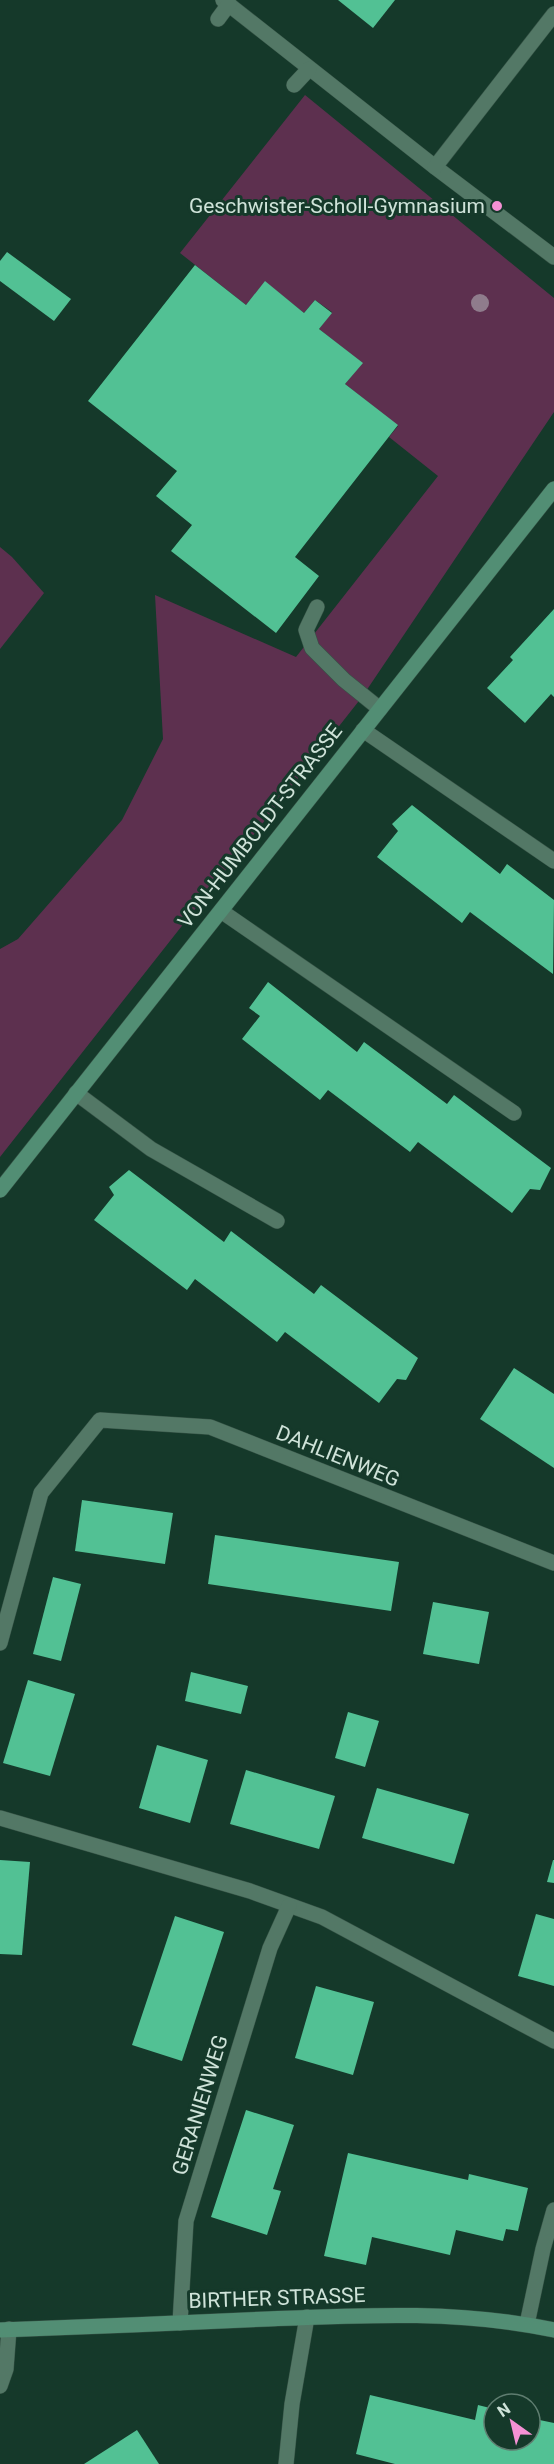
<svg xmlns="http://www.w3.org/2000/svg" width="554" height="2464" font-family="Roboto,sans-serif">
	<style>
		.green { fill: #5d304f }
		.building { fill: #52c194 }
		.lines { fill: none; stroke-linecap: round; stroke-linejoin: round }
		.lane-casing { stroke: #365346; stroke-width: 16 }
		.street-casing { stroke: #365346; stroke-width: 16 }
		.secondary-casing { stroke: #365346; stroke-width: 16 }
		.lane { stroke: #537866; stroke-width: 15 }
		.street { stroke: #537866; stroke-width: 15 }
		.secondary { stroke: #528e74; stroke-width: 15 }
		.tree { fill: #8f7c8c }
		.poi-dot { fill: #f491d4; stroke: #15392a; stroke-width: 2 }
		.labels { text-anchor: middle; stroke-width: 6; stroke-linejoin: round; paint-order: stroke }
		.poi-label { font-size: 21px; fill: #cfe3d9; stroke: #15392a; text-anchor: end }
		.street-label { font-size: 21px; fill: #cfe3d9; stroke: #15392a }
	</style>
	<rect width="100%" height="100%" fill="#15392a"/>
	<g class="green">
		<path d="M305 95 554 298V412L362 697 0 1157V949L18 939 122 820 163 739 155 595 296 657 438 476 389 437 398 426 345 384 362 363 319 329 332 312 315 300 304 313 265 282 246 305 180 253Z"/>
		<path d="M0 547 12 557 44 593 0 649Z"/>
	</g>
	<g class="building">
		<path d="M338 0H395L373 28Z"/>
		<path d="M7 252 71 299 54 321 0 281V261Z"/>
		<path d="M195 265 246 305 265 281 304 313 315 300 332 313 319 329 363 363 345 384 398 425 295 557 319 576 276 633 171 551 192 525 156 496 177 471 88 401Z"/>
		<path d="M554 609V697L551 694 525 723 487 688 513 660 510 657Z"/>
		<path d="M412 805 500 874 507 864 554 900 553 974 470 912 462 923 377 857 398 831 392 824Z"/>
		<path d="M268 982 357 1052 364 1042 447 1104 454 1095 551 1168 540 1190 530 1189 512 1213 418 1142 410 1152 328 1090 320 1100 242 1039 260 1016 249 1008Z"/>
		<path d="M129 1170 224 1242 231 1231 314 1294 321 1285 418 1358 406 1380 397 1379 379 1403 285 1332 277 1342 195 1279 187 1290 94 1220 114 1195 109 1187Z"/>
		<path d="M514 1368 554 1394V1468L480 1419Z"/>
		<path d="M82 1500 173 1513 165 1564 75 1551Z"/>
		<path d="M215 1535 399 1562 391 1611 208 1584Z"/>
		<path d="M53 1577 81 1584 61 1661 33 1654Z"/>
		<path d="M433 1602 489 1612 479 1664 423 1654Z"/>
		<path d="M191 1672 248 1686 241 1714 185 1701Z"/>
		<path d="M28 1680 75 1694 50 1776 3 1763Z"/>
		<path d="M348 1712 379 1721 365 1767 335 1758Z"/>
		<path d="M157 1745 208 1760 190 1823 139 1808Z"/>
		<path d="M246 1770 335 1796 319 1849 230 1824Z"/>
		<path d="M377 1788 469 1814 454 1864 362 1838Z"/>
		<path d="M0 1860 30 1862 22 1955 0 1954Z"/>
		<path d="M553 1860H554V1883L547 1882Z"/>
		<path d="M536 1914 554 1919V1986L518 1976Z"/>
		<path d="M175 1916 224 1932 182 2061 132 2045Z"/>
		<path d="M316 1986 374 2002 353 2075 295 2058Z"/>
		<path d="M246 2110 294 2125 273 2189 281 2191 267 2235 211 2217Z"/>
		<path d="M348 2153 468 2180 469 2174 528 2188 518 2231 506 2229 503 2241 456 2230 450 2255 372 2237 366 2265 324 2256Z"/>
		<path d="M370 2395 475 2420 478 2405 494 2409V2440H530V2418L554 2423V2464H395L356 2454Z"/>
		<path d="M137 2430 159 2464H84Z"/>
	</g>
	<g class="lines">
		<g class="lane-casing">
			<g id="lane">
				<path d="M223 0 435 167 554 257"/>
				<path d="M218 19 229 4"/>
				<path d="M294 85 309 69"/>
				<path d="M435 167 554 14"/>
				<path d="M317 607 306 630 312 648 344 680 380 709"/>
				<path d="M363 730 554 861"/>
				<path d="M221 911 514 1113"/>
				<path d="M76 1093 151 1149 277 1221"/>
				<path d="M0 2386 6 2369 9 2329"/>
			</g>
		</g>
		<g class="street-casing">
			<g id="street">
				<path d="M0 1643 41 1493 100 1420 210 1427 554 1563"/>
				<path d="M0 1818 250 1891 322 1917 554 2041"/>
				<path d="M180 2323 186 2221 270 1948 289 1906"/>
				<path d="M527 2324 543 2249 554 2210"/>
				<path d="M286 2464 292 2404 307 2317"/>
			</g>
		</g>
		<g class="secondary-casing">
			<g id="secondary">
				<path d="M0 1190 554 489"/>
				<path d="M0 2330C89 2327 179 2323 268 2319 363 2315 461 2310 554 2330"/>
			</g>
		</g>
		<use href="#lane" class="lane"/>
		<use href="#street" class="street"/>
		<use href="#secondary" class="secondary"/>
	</g>
	<circle class="tree" cx="480" cy="303" r="9"/>
	<circle class="poi-dot" cx="497" cy="206" r="6"/>
	<g class="labels">
		<g class="poi-label">
			<text x="485" y="213">Geschwister-Scholl-Gymnasium</text>
		</g>
		<g class="street-label">
			<text transform="translate(260 826) rotate(-52)" y="7">VON-HUMBOLDT-STRASSE</text>
			<text transform="translate(338 1456) rotate(22)" y="7">DAHLIENWEG</text>
			<text transform="translate(200 2105) rotate(-73)" y="7">GERANIENWEG</text>
			<text transform="translate(277 2298) rotate(-2)" y="7">BIRTHER STRASSE</text>
		</g>
	</g>
	<g transform="translate(512 2422) rotate(326)"><circle r="28" fill="#15392a" stroke="#5f7d70" stroke-width="1.5"/>
	<path d="M0-4.5L10 22L0 15L-10 22Z" fill="#f491d4"/>
	<text y="-9" font-size="16" font-weight="bold" text-anchor="middle" fill="#cfe3d9">N</text>
	</g>
</svg>
